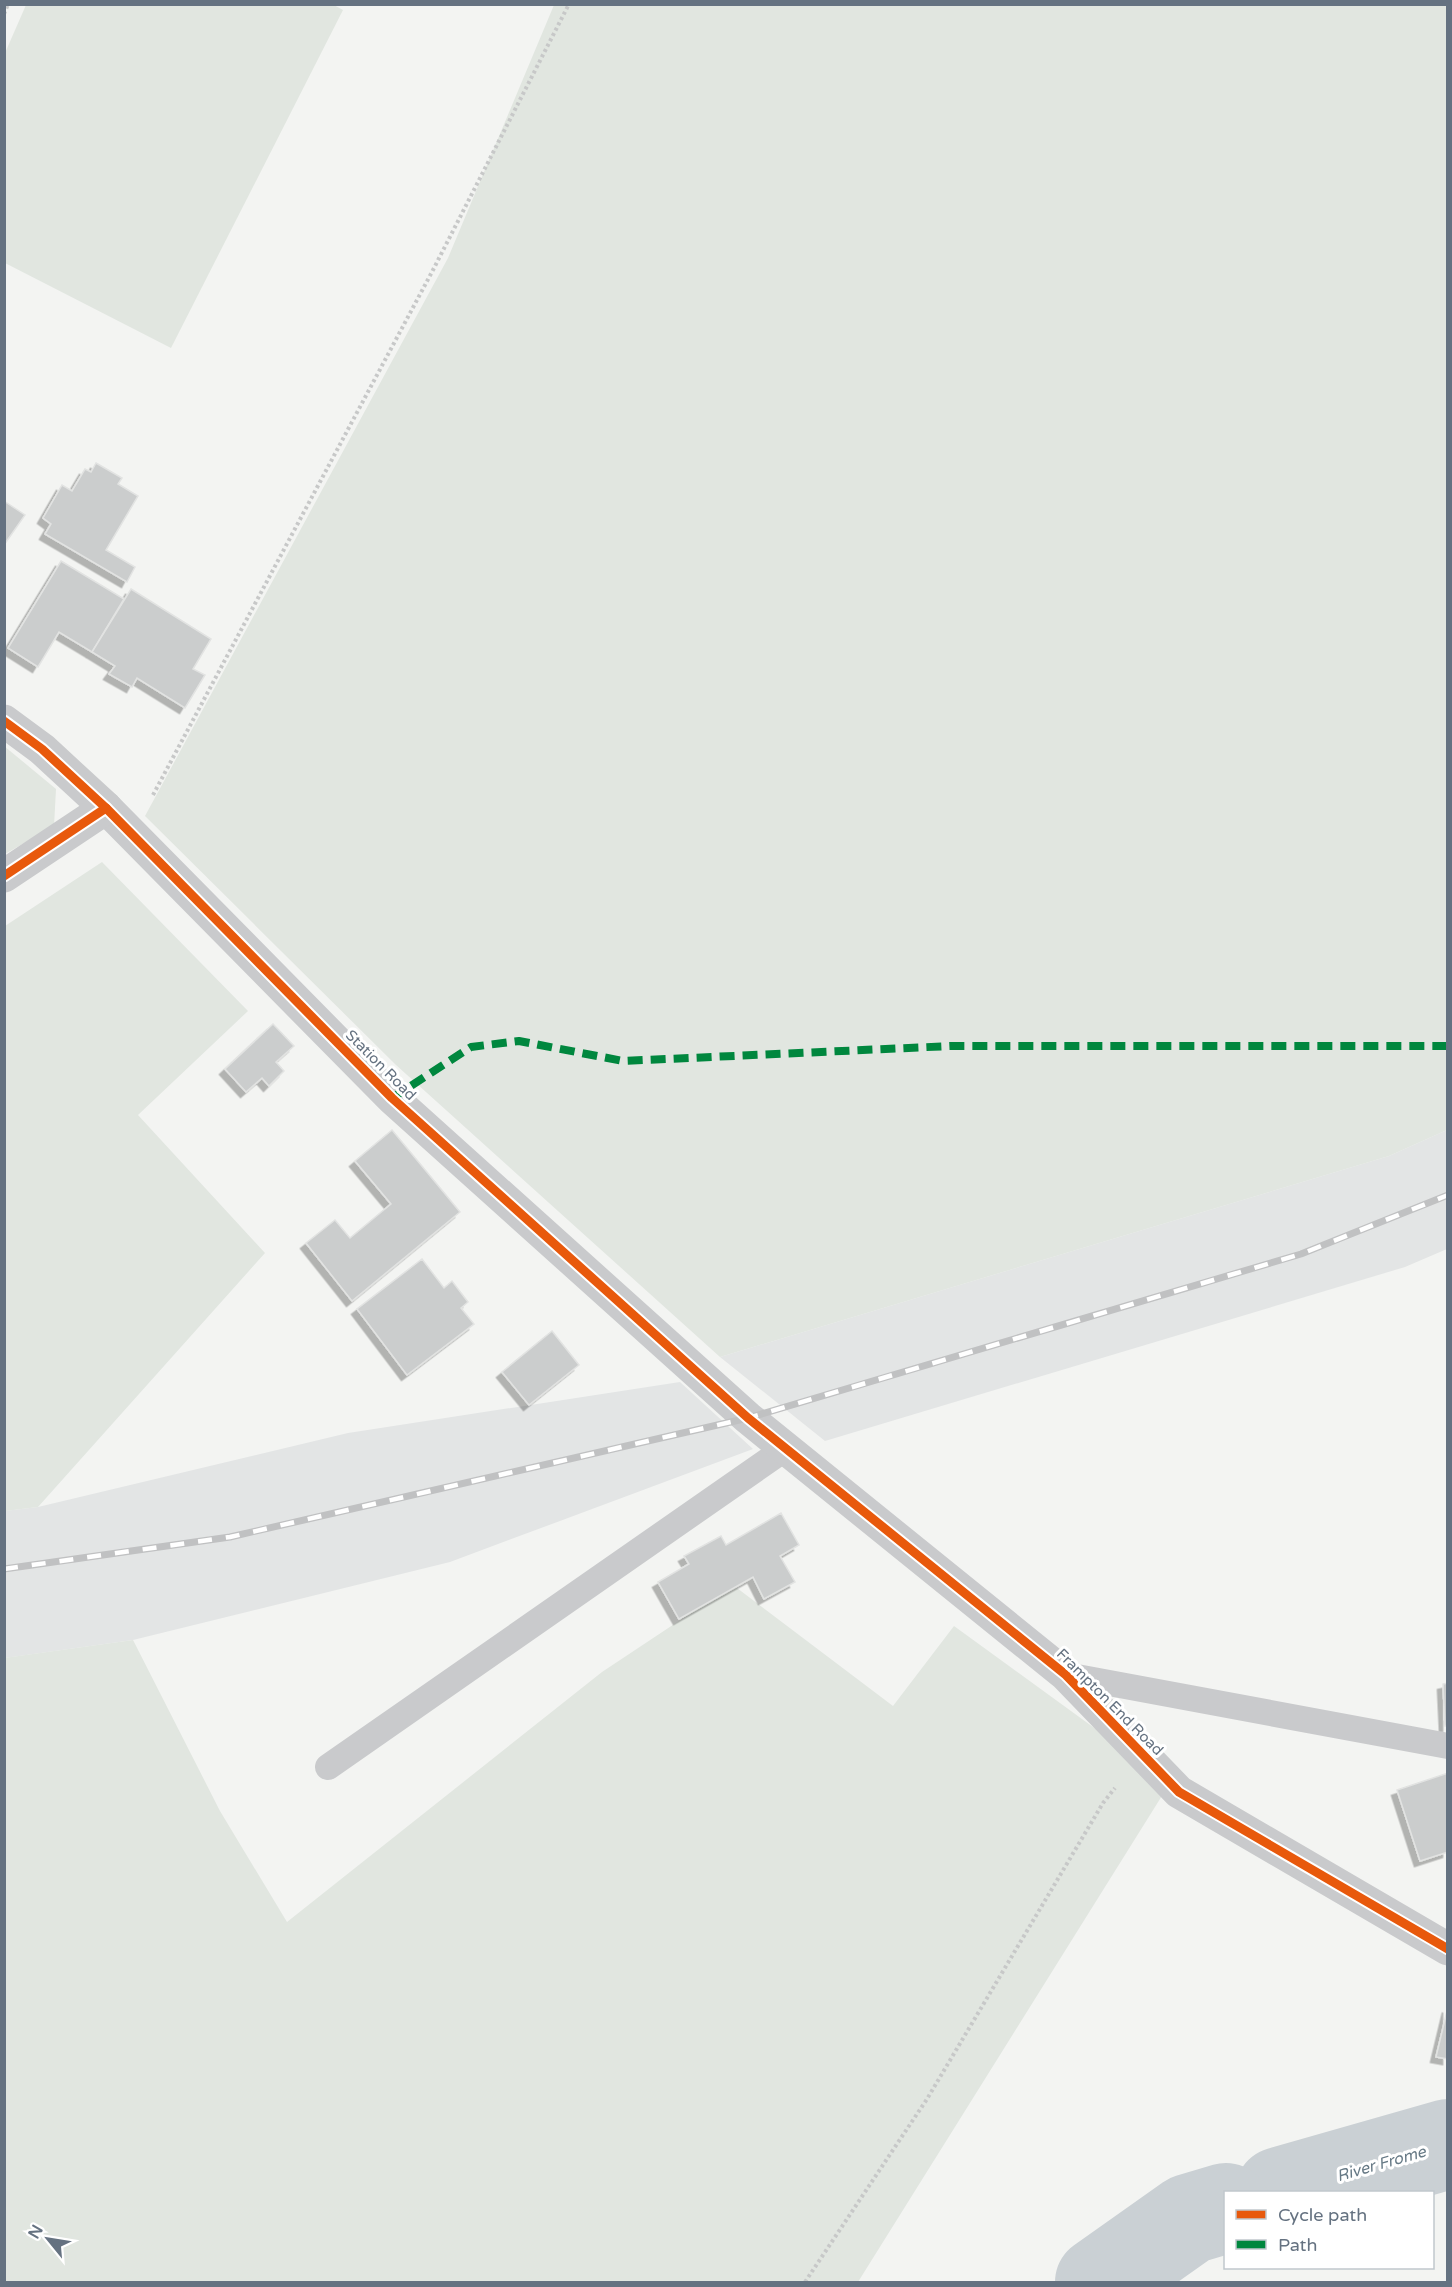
<svg xmlns="http://www.w3.org/2000/svg" width="1452" height="2287" font-family="'Varela Round',sans-serif">
	<style>
		.built { fill: #e3e5e5 }
		.green { fill: #e1e6e0 }
		.lines { fill: none; stroke-linecap: round; stroke-linejoin: round }
		.river { stroke: #cad0d4; stroke-width: 90 }
		.building { fill: #cbcdcd; stroke: #e2e3e2; stroke-width: 1.5; filter: url(#shadow) }
		.path { stroke: #c7c8c8; stroke-width: 4; stroke-dasharray: 3 3; stroke-linecap: butt }
		.lane { stroke: #c9cacc; stroke-width: 26 }
		.street { stroke: #c9cacc; stroke-width: 33 }
		.rail-casing { stroke: #c0c1c2; stroke-width: 7 }
		.rail { stroke: #fff; stroke-width: 4.5; stroke-dasharray: 14; stroke-linecap: butt }
		.quiet { stroke: #00873e; stroke-width: 8; stroke-dasharray: 15 8; stroke-linecap: butt }
		.cycleway-casing { stroke: #fff; stroke-width: 13 }
		.cycleway { stroke: #e8590c; stroke-width: 9 }
		.labels { text-anchor: middle; stroke-width: 6; stroke-linejoin: round; paint-order: stroke }
		.street-label { font-size: 15px; fill: #657281; stroke: #fff }
		.water-label { font-size: 16px; font-style: italic; fill: #667985; stroke: #fff }
	</style>
	<defs>
		<filter id="shadow"><feDropShadow dx="-5.5" dy="5.5" stdDeviation="0" flood-color="#0004"/></filter>
	</defs>
	<rect width="100%" height="100%" fill="#f3f4f2"/>
	<g class="built">
		<path d="M1447 1130V1249L1405 1267 825 1441 720 1357 1389 1156Z"/>
		<path d="M680 1382 753 1449 450 1562 133 1640 5 1658 4 1511 38 1507 348 1433Z"/>
	</g>
	<g class="green">
		<path d="M332 4 343 10 171 348 5 263V53L26 5Z"/>
		<path d="M554 5H1447V1130L1389 1156 720 1357 396 1065 145 816 448 258Z"/>
		<path d="M4 746 56 789 54 826 5 854Z"/>
		<path d="M102 862 248 1011 138 1115 265 1253 38 1507 5 1511V926Z"/>
		<path d="M733 1585 893 1706 954 1626 1170 1783 858 2282H5L4 1658 133 1640 220 1811 287 1922 602 1672Z"/>
	</g>
	<g class="lines">
		<g class="river">
			<path d="M1280 2192 1448 2144"/>
			<path d="M1100 2282 1189 2219 1226 2208"/>
		</g>
	</g>
	<g class="building">
		<path d="M96 463 122 478 118 484 138 496 106 550 135 567 127 582 45 534 51 524 43 518 62 485 72 491 85 469 91 472Z"/>
		<path d="M4 501 25 515 4 545Z"/>
		<path d="M61 561 124 599 92 652 59 632 38 667 8 648Z"/>
		<path d="M131 589 211 639 193 669 205 675 185 708 137 678 132 687 109 674 115 666 92 652Z"/>
		<path d="M273 1024 294 1046 276 1062 284 1071 269 1086 262 1078 246 1092 225 1069Z"/>
		<path d="M392 1130 460 1212 352 1301 306 1243 335 1220 350 1238 391 1204 355 1161Z"/>
		<path d="M422 1259 444 1288 452 1281 468 1302 461 1308 474 1324 407 1375 357 1309Z"/>
		<path d="M552 1331 579 1365 529 1405 502 1372Z"/>
		<path d="M781 1513 799 1545 780 1556 795 1582 764 1599 753 1577 679 1619 658 1582 689 1564 684 1556 721 1536 726 1545Z"/>
		<path d="M1448 1683V1726H1445L1443 1684Z"/>
		<path d="M1448 1773V1852L1420 1861 1397 1790Z"/>
		<path d="M1448 2007V2059L1436 2057Z"/>
	</g>
	<g class="lines">
		<g class="path">
			<path d="M4 14 8 4"/>
			<path d="M153 795 433 270 569 4"/>
			<path d="M805 2282 927 2099 1103 1803 1115 1788"/>
		</g>
		<g class="lane">
			<path d="M1066 1675 1448 1746"/>
			<path d="M328 1767 786 1448"/>
		</g>
		<g class="street">
			<path d="M4 721 42 749 106 808 392 1098 748 1418 1066 1675 1179 1792 1448 1949"/>
			<path d="M4 876 106 808"/>
		</g>
		<g class="rail-casing">
			<path id="rail" d="M4 1569 230 1537 748 1418 1301 1254 1448 1195"/>
		</g>
		<use href="#rail" class="rail"/>
		<path class="quiet" d="M392 1098 471 1047 519 1041 623 1061 951 1046H1448"/>
		<g class="cycleway-casing">
			<g id="cycleway">
				<path d="M4 721 42 749 106 808 392 1098 748 1418 1066 1675 1179 1792 1448 1949"/>
				<path d="M4 876 106 808"/>
			</g>
		</g>
		<use href="#cycleway" class="cycleway"/>
	</g>
	<g class="labels">
		<g class="street-label">
			<text transform="translate(381 1065) rotate(45)" y="5">Station Road</text>
			<text transform="translate(1110 1702) rotate(45)" y="5">Frampton End Road</text>
		</g>
		<g class="water-label">
			<text transform="translate(1381 2163) rotate(-16)" y="6">River Frome</text>
		</g>
	</g>
	<rect width="1452" height="2287" fill="none" stroke="#657281" stroke-width="12"/>
	<rect x="1224" y="2191" width="210" height="78" fill="#ffffff" stroke="#c1c7cd" stroke-width="1.5"/>
	<rect x="1236" y="2210" width="30" height="9" fill="#e8590c" stroke="#c1c7cd" stroke-width="1.5"/>
	<text x="1278" y="2221" font-size="18" fill="#657281">Cycle path</text>
	<rect x="1236" y="2240" width="30" height="9" fill="#00873e" stroke="#c1c7cd" stroke-width="1.5"/>
	<text x="1278" y="2251" font-size="18" fill="#657281">Path</text>
	<g transform="translate(48 2239) rotate(300)" stroke="#ffffff" stroke-width="4.5" paint-order="stroke">
	<path d="M0-4.5L10 22L0 15L-10 22Z" fill="#657281"/>
	<text y="-9" font-size="16" font-weight="bold" text-anchor="middle" fill="#657281">N</text>
	</g>
</svg>
